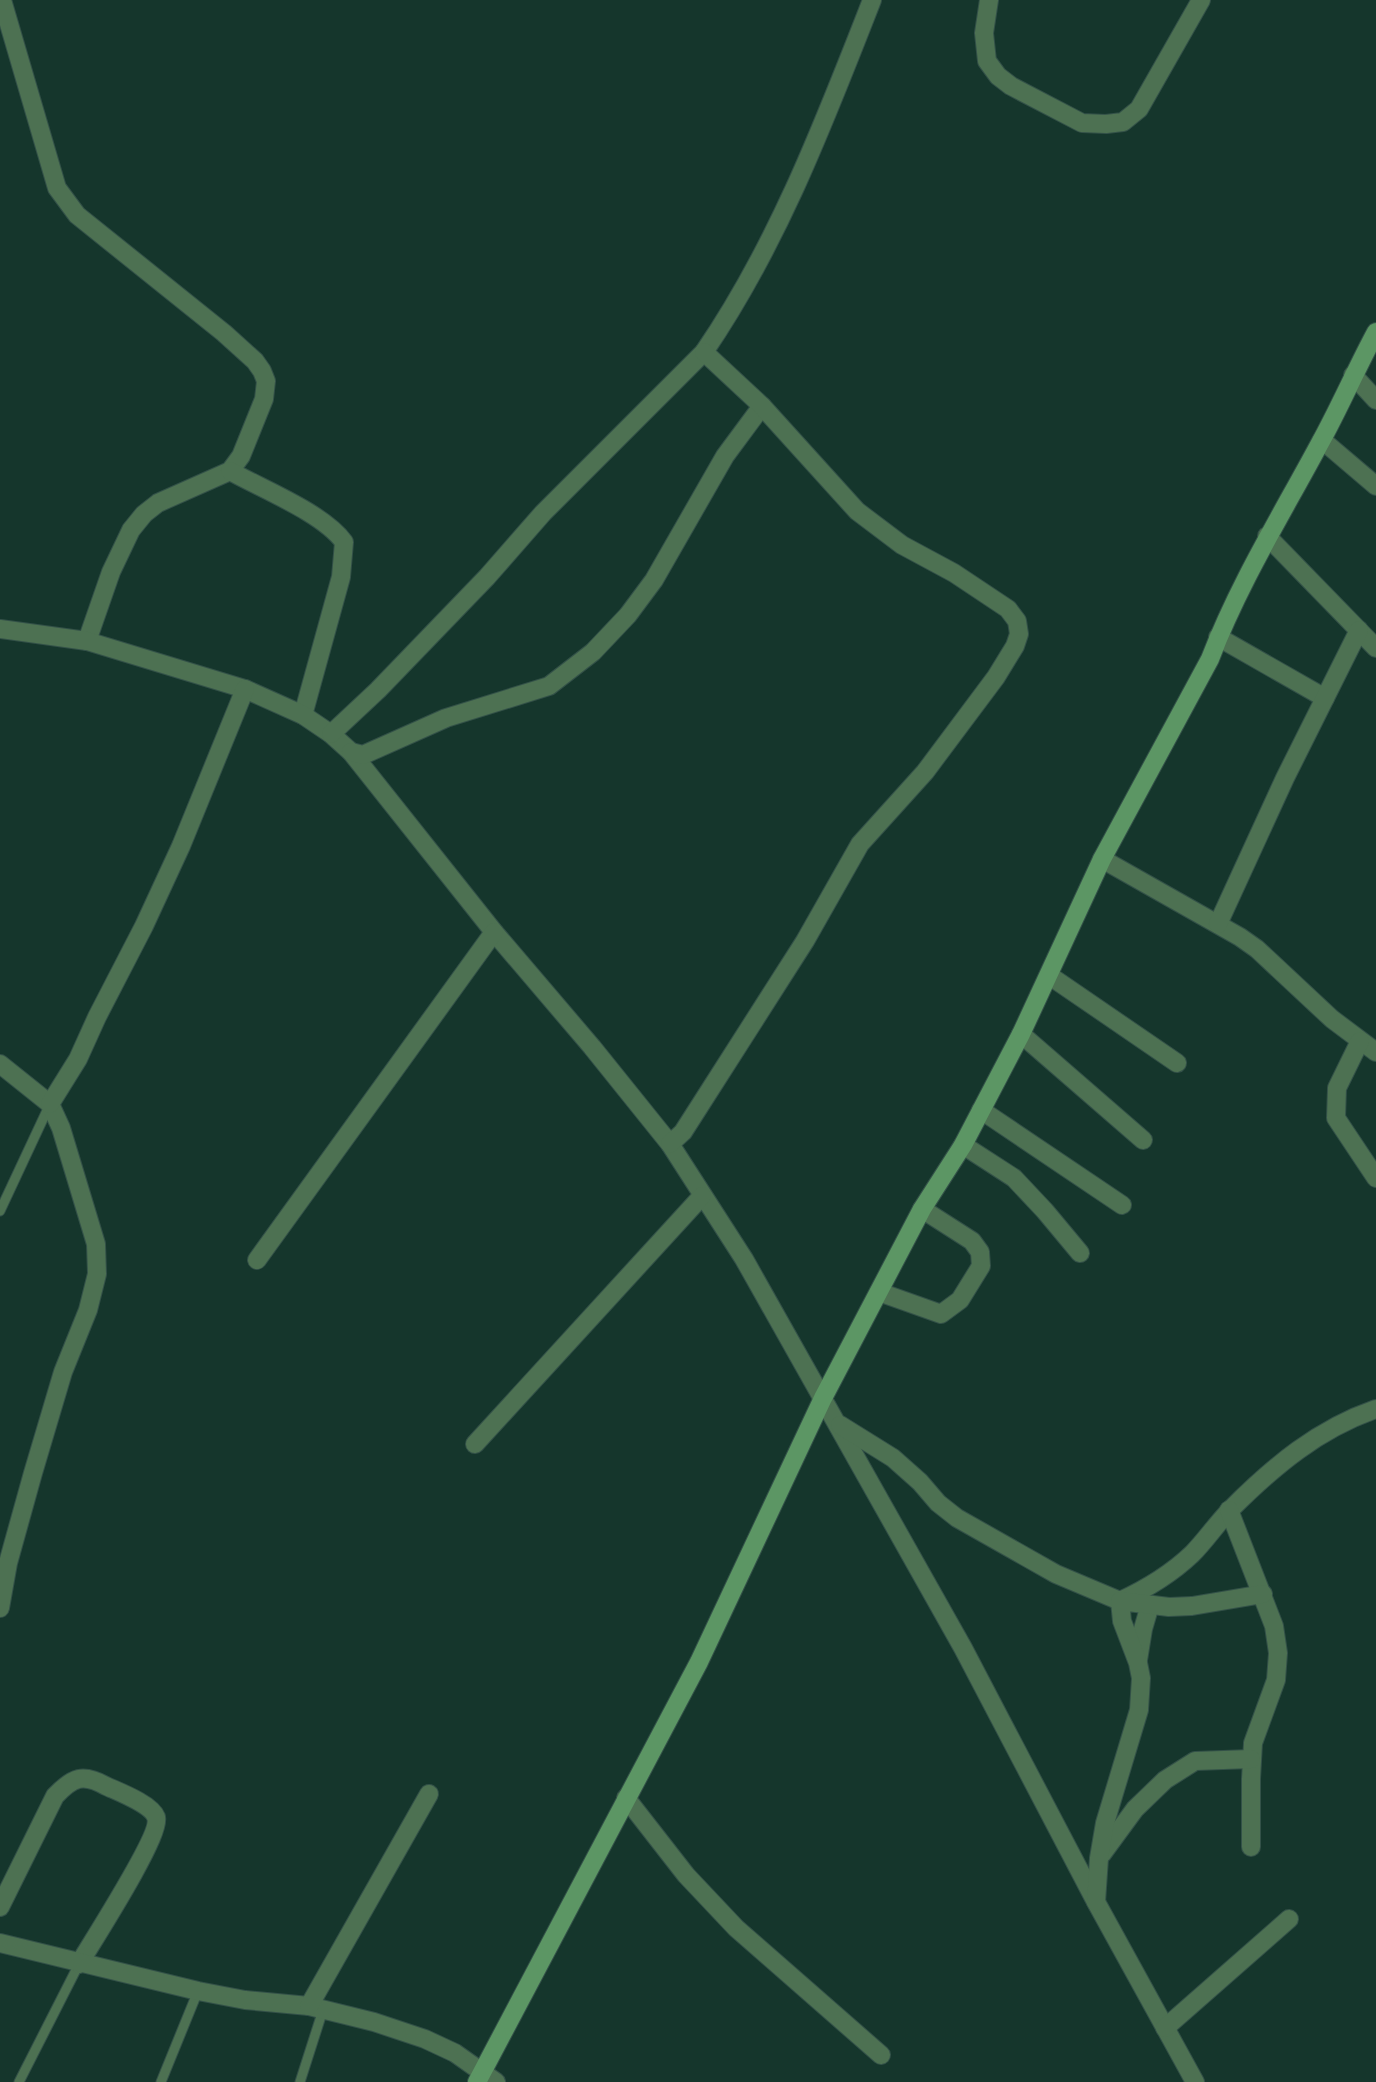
<svg xmlns="http://www.w3.org/2000/svg" width="1376" height="2082" font-family="Arial,sans-serif">
	<style>
		.lines { fill: none; stroke-linecap: round; stroke-linejoin: round }
		.service-casing { stroke: #335148; stroke-width: 11 }
		.minor-casing { stroke: #335148; stroke-width: 20 }
		.secondary-casing { stroke: #335148; stroke-width: 20 }
		.service { stroke: #4d7152; stroke-width: 9 }
		.minor { stroke: #4d7152; stroke-width: 18 }
		.secondary { stroke: #5c9664; stroke-width: 18 }
	</style>
	<rect width="100%" height="100%" fill="#15362c"/>
	<g class="lines">
		<g class="service-casing">
			<g id="service">
				<path d="M0 1211 50 1104"/>
				<path d="M19 2082 79 1964"/>
				<path d="M161 2082 198 1991"/>
				<path d="M300 2082 323 2010"/>
			</g>
		</g>
		<g class="minor-casing">
			<g id="minor">
				<path d="M2 0 57 188 77 215 224 333 255 361 262 371 266 381 264 399 241 456 230 471 158 503 144 514 131 530 111 572 87 641"/>
				<path d="M989 0 984 33 987 61 998 76 1011 86 1082 123 1106 124 1123 122 1139 109 1201 0"/>
				<path d="M1353 375 1376 400"/>
				<path d="M1322 440 1376 486"/>
				<path d="M230 471C262 489 323 513 344 542L341 577 303 715"/>
				<path d="M1267 536 1376 648"/>
				<path d="M0 629 87 641 245 689 303 715 331 734 351 752 494 932 592 1047 670 1144 744 1259 963 1648 1096 1902 1195 2082"/>
				<path d="M1218 637 1325 698"/>
				<path d="M331 734 378 690 487 577 543 513 704 352C778 244 825 120 872 0"/>
				<path d="M351 752 363 755 446 718 549 686 593 652 628 615 654 580 725 456 762 406"/>
				<path d="M1102 859 1240 937 1257 949 1332 1019 1376 1052"/>
				<path d="M1218 924 1285 778 1359 630"/>
				<path d="M1050 976 1177 1063"/>
				<path d="M1021 1034 1143 1140"/>
				<path d="M1360 1041 1337 1088 1336 1118 1376 1178"/>
				<path d="M0 1064 50 1104 61 1128 96 1244 97 1274 88 1310 63 1372 33 1473 8 1563 0 1608"/>
				<path d="M50 1104 78 1059 97 1017 144 926 181 846 245 689"/>
				<path d="M981 1110 1122 1205"/>
				<path d="M670 1144 683 1132 805 941 860 844 925 772 996 677 1015 646 1019 634 1017 621 1008 609 954 573 902 545 857 511 762 406 704 352"/>
				<path d="M963 1145 1014 1178 1045 1211 1080 1253"/>
				<path d="M257 1260 494 932"/>
				<path d="M879 1292 941 1314 960 1300 981 1266 980 1252 972 1241 922 1209"/>
				<path d="M840 1425 893 1458 920 1482 938 1503 957 1518 1056 1574 1120 1601C1146 1589 1171 1574 1192 1554 1206 1540 1217 1523 1231 1509 1274 1466 1318 1429 1376 1409"/>
				<path d="M475 1444 702 1196"/>
				<path d="M1229 1510 1274 1626 1278 1653 1276 1680 1253 1743 1251 1779V1847"/>
				<path d="M1138 1660 1143 1629 1150 1605"/>
				<path d="M626 1798 686 1875 736 1928 881 2055"/>
				<path d="M1102 1854 1135 1809 1165 1780 1195 1761 1251 1759"/>
				<path d="M1096 1902 1099 1858 1105 1823 1139 1710 1141 1678 1138 1663 1122 1621 1120 1601 1169 1607 1192 1606 1263 1594"/>
				<path d="M0 1907 55 1796C73 1777 83 1773 106 1786 119 1792 151 1804 156 1817 162 1834 92 1942 79 1964"/>
				<path d="M0 1943 198 1991 245 2000 309 2006 374 2022 425 2039 455 2053 496 2082"/>
				<path d="M309 2006 429 1794"/>
				<path d="M1165 2028 1289 1919"/>
			</g>
		</g>
		<g class="secondary-casing">
			<path id="secondary" d="M477 2082 699 1662 823 1398 922 1209 963 1145 1021 1034 1102 859 1210 659C1239 583 1282 514 1320 443 1340 407 1356 369 1376 332"/>
		</g>
		<use href="#service" class="service"/>
		<use href="#minor" class="minor"/>
		<use href="#secondary" class="secondary"/>
	</g>
</svg>
